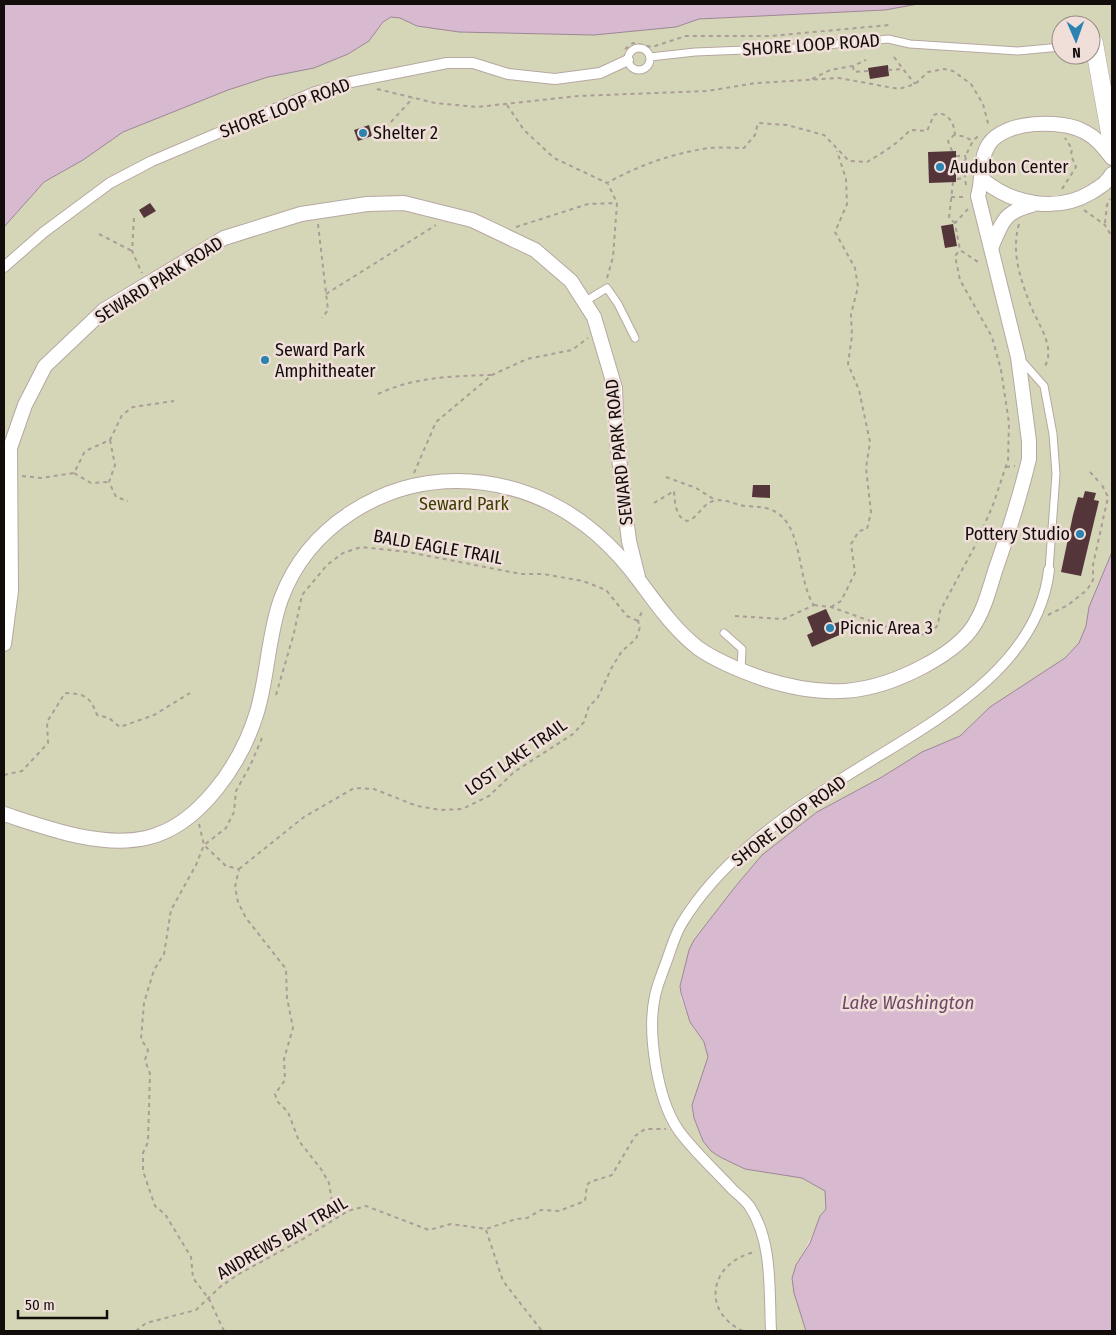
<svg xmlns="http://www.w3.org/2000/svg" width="1116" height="1335" font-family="'Fira Sans Condensed',sans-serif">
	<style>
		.green { fill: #d5d6b8; fill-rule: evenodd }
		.water { fill: #d8bad0; stroke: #9d8695 }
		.building { fill: #54353a }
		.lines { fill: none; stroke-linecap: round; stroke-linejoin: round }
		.service-casing { stroke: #b7a7a1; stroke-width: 9 }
		.pedestrian-casing { stroke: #b7a7a1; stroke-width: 12 }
		.minor-casing { stroke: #b7a7a1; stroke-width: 16 }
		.tertiary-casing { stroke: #b7a7a1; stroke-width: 19 }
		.path { stroke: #aa9c97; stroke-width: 2; stroke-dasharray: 4 4; stroke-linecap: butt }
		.service { stroke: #fff; stroke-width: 7 }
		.pedestrian { stroke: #fff; stroke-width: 10 }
		.minor { stroke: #fff; stroke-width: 14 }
		.tertiary { stroke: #fff; stroke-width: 18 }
		.poi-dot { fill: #2a83b1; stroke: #f0dfd9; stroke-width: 2 }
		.labels { text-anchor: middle; stroke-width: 5; stroke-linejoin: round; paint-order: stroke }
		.street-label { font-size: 18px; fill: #120c0a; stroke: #f0dfd9 }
		.poi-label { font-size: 18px; fill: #120c0a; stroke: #f0dfd9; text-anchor: start }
		.park-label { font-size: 18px; fill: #3f3d00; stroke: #f0dfd9 }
		.water-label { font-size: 19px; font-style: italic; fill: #704566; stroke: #f0dfd9 }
	</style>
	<rect width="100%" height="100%" fill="#f0dfd9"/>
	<path class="green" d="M918 4H1112V552L1089 607 1086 626 1079 643 1065 658 990 707 960 736 922 752 882 777 817 812 762 855 735 887 689 950 680 986 681 999 694 1029 704 1042 708 1057 698 1087 694 1118 703 1141 711 1151 720 1157 745 1169 802 1178 825 1191 826 1209C814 1228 808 1246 796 1265L806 1331H4V227L44 182 83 160 123 132 192 102 369 41 384 22 391 17 400 18 417 26 459 32 594 35 676 27 699 19 885 10ZM1061 25H1091V55H1061Z"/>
	<g class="water">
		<path d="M4 4H918L885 10 699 19 676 27 594 35 459 32 417 26 400 18 391 17 383 22 369 41 348 54 314 68 268 77 228 90 123 132 83 160 44 182 4 227Z"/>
		<path d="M1112 552V1331H806L794 1293 792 1278 796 1265 810 1243 820 1216 826 1209 825 1191 802 1178 745 1169 720 1157 711 1151 703 1141 694 1118 692 1105 708 1057 704 1042 690 1022 681 993 680 986 689 950 694 940 735 887 762 855 817 812 882 777 922 752 960 736 990 707 1065 658 1079 643 1086 626 1089 607Z"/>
	</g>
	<g class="building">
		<path d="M888 65 889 76 870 79 868 68Z"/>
		<path d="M369 125 372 136 358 141 354 130Z"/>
		<path d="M956 151V182L929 183 928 152Z"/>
		<path d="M150 203 156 211 144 218 139 210Z"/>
		<path d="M953 224 957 246 945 248 941 226Z"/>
		<path d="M753 485H770V498L752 497Z"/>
		<path d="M1085 491 1096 493 1094 500 1099 501 1081 576 1061 572 1073 515 1078 497 1083 498Z"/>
		<path d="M826 609 833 624 839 622 844 633 812 647 807 635 813 632 807 617Z"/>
	</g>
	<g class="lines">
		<g class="service-casing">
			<g id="service">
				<circle cx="639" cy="59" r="11"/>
				<path d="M650 57 695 52 795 48 888 39 910 44 1018 51 1061 47"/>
				<path d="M584 302 607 288 618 304 635 338"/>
				<path d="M1021 360 1044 386 1053 434 1056 474 1049 570"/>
				<path d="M724 633 742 649 741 671"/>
			</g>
		</g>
		<g class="pedestrian-casing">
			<g id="pedestrian">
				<path d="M4 267 44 232 110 183 152 161 315 92 351 82 447 63H473L508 74 555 79 600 73 628 60"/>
				<path d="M771 1331C769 1292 773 1242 750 1207 746 1201 739 1195 733 1190 717 1172 690 1148 677 1128 657 1097 647 1032 655 996 657 986 661 977 664 968 670 953 674 936 682 923 719 862 782 817 840 780 920 728 1037 675 1049 570"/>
			</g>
		</g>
		<g class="minor-casing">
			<g id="minor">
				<path d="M983 180C1014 205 1057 213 1092 192 1101 186 1107 183 1112 174"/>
				<path d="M992 246C1002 222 1004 212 1032 205"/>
				<path d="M4 644 11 591 10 448 25 405 45 366 104 310 224 238 301 214 367 204 404 203 472 220 535 250 571 281 594 317 615 388 617 441 629 541 638 577"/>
				<path d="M4 814C47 828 100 848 146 838 200 826 242 762 257 712 268 675 268 635 281 599 308 526 382 481 457 481 535 482 596 521 641 583 658 606 675 630 698 648 718 662 741 671 764 679 824 698 868 696 924 666 941 657 958 646 970 631 983 614 989 591 995 571 1008 534 1020 497 1029 459V441L1018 357 978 196C983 180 979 159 989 144 1005 120 1062 119 1085 132 1097 138 1104 148 1112 158"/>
			</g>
		</g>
		<g class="tertiary-casing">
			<path id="tertiary" d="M1094 43 1112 144"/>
		</g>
		<g class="path">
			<path d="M625 49 633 43 652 47 686 36H771L889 25 890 28"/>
			<path d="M894 57 903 69"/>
			<path d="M853 66 854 72 869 71"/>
			<path d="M888 70 903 69 915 84"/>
			<path d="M812 79 830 70 853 66 866 60"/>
			<path d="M377 89 435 103 477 107 578 96 707 91 756 83 839 78 899 89 915 84 928 72 944 69 953 71 971 84 983 104 989 127"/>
			<path d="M507 105 524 130 554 158 607 183C639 165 674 153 709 148 721 147 733 148 744 148L755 135 758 123 787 125 824 135 849 161 867 162C881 154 901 141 910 130L927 131 934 115 939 113C951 116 954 124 955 135L966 137 972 141"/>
			<path d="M377 130 391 122 413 98"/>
			<path d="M952 151 948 141 954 135"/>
			<path d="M956 156H966"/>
			<path d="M954 160V174"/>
			<path d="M957 179 965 178"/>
			<path d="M953 182 949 218 955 223"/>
			<path d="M966 185C963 168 964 149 978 136"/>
			<path d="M1062 189 1076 167 1071 155 1072 149 1065 138"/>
			<path d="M951 197H963"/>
			<path d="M968 209 955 223 960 250 981 264"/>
			<path d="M1084 210 1105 225 1112 237"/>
			<path d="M134 218 132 251 142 273"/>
			<path d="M1105 223 1107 205 1110 199"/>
			<path d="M318 224 328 310 322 318"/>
			<path d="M1019 224C1011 251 1020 278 1030 304 1037 323 1056 346 1045 366"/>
			<path d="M516 227 588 204 617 203"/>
			<path d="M99 234 132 251"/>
			<path d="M607 278 613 257 617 203 608 184"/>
			<path d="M326 294 436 225"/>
			<path d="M378 394C414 377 452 376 492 375"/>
			<path d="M110 440 115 465 109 482 116 497 128 501"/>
			<path d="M1006 467 1015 466"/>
			<path d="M1090 472 1101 484"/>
			<path d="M74 473 91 483 109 482"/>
			<path d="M414 473 436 422 492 375 527 359 572 350 588 338"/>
			<path d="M22 476 41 478 74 473 85 451 110 440 122 415 133 407 174 401"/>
			<path d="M666 477 696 488 715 500"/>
			<path d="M654 503 674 491C675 502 675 517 687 521 699 518 701 504 714 501 724 498 734 504 744 506 755 507 765 506 774 511 804 526 797 582 814 605"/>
			<path d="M814 605 831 607 904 633 919 635 931 633 938 625 940 611 976 544 993 505 1008 460 1009 423 1001 370 992 337 960 280 955 256 960 250"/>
			<path d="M831 607 841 601 855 573 851 544 859 531 867 529 871 512 866 468 870 442 859 390 848 364 852 336 851 314 858 287 855 268 835 232 847 204 846 179 837 151"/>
			<path d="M1048 615 1068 605 1087 590 1093 580V565L1108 497 1102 485"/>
			<path d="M735 616 784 619 814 605"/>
			<path d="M276 695 294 633 302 595 327 565 343 553 361 547 408 552 521 574H543L583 581 606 590 627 616 638 621"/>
			<path d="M262 738 250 766 236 791 234 812 226 828 204 845 226 866 239 869 235 887 238 902 246 918 286 969 287 998 293 1028 284 1059 285 1080 275 1094 277 1101 288 1112 299 1141 321 1169 329 1183 335 1220"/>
			<path d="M4 775 22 771 48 743 47 722 65 693C85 694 90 696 97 715L109 718 120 727 154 715 190 693"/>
			<path d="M199 824 204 845 196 865 171 910 164 954 154 970 144 1003 141 1039 148 1050 145 1060 150 1074 148 1142 143 1153V1171L155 1206 165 1214 191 1257 193 1278 209 1299 224 1331"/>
			<path d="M239 869 304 817 354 788 374 789 417 806 441 810 462 809 489 796 514 772 573 734 584 722 589 706 597 699 612 667 622 651 636 639 640 627 638 621 643 609"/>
			<path d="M486 1230 503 1281 542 1331"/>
			<path d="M136 1331 146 1323 196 1310 220 1287 237 1275 303 1239 348 1211 366 1206 429 1230 451 1224 486 1229 516 1219 527 1218 541 1210 559 1211 585 1201 587 1185 590 1182 612 1175 635 1136 645 1129H666"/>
			<path d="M743 1331C700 1311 710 1262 755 1252"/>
		</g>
		<use href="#service" class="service"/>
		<use href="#pedestrian" class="pedestrian"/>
		<use href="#minor" class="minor"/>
		<use href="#tertiary" class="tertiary"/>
	</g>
	<g class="poi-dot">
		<circle cx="363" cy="133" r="5"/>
		<circle cx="940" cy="167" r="5"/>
		<circle cx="265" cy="360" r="5"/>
		<circle cx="1080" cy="534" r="5"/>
		<circle cx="830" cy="628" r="5"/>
	</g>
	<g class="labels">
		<g class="street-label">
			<text transform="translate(811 45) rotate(-4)" y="6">SHORE LOOP ROAD</text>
			<text transform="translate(285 108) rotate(-21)" y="6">SHORE LOOP ROAD</text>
			<text transform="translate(159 280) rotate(-32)" y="6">SEWARD PARK ROAD</text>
			<text transform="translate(619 452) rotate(-96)" y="6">SEWARD PARK ROAD</text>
			<text transform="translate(438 547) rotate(10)" y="6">BALD EAGLE TRAIL</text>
			<text transform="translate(516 757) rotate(-35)" y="6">LOST LAKE TRAIL</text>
			<text transform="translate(789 821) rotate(-37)" y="6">SHORE LOOP ROAD</text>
			<text transform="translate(282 1238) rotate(-30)" y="6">ANDREWS BAY TRAIL</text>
		</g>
		<g class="poi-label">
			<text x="373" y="139">Shelter 2</text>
			<text x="950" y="173">Audubon Center</text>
			<text x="275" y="356">Seward Park<tspan x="275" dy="21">Amphitheater</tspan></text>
			<text x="1070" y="540" text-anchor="end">Pottery Studio</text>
			<text x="840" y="634">Picnic Area 3</text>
		</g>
		<g class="park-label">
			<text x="464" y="510">Seward Park</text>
		</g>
		<g class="water-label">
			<text x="908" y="1009">Lake Washington</text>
		</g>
	</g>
	<rect width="1116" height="1335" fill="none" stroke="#120c0a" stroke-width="10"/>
	<g transform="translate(1076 40) rotate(178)"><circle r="24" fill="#f0dfd9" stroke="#978b86"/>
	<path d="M0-4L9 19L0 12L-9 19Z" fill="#2a83b1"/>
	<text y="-8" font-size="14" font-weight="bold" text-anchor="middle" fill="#120c0a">N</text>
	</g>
	<path d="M18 1310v8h89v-8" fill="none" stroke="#120c0a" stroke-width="2.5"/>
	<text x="25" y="1310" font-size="15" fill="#120c0a" stroke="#f0dfd9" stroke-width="4" paint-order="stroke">50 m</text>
</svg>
